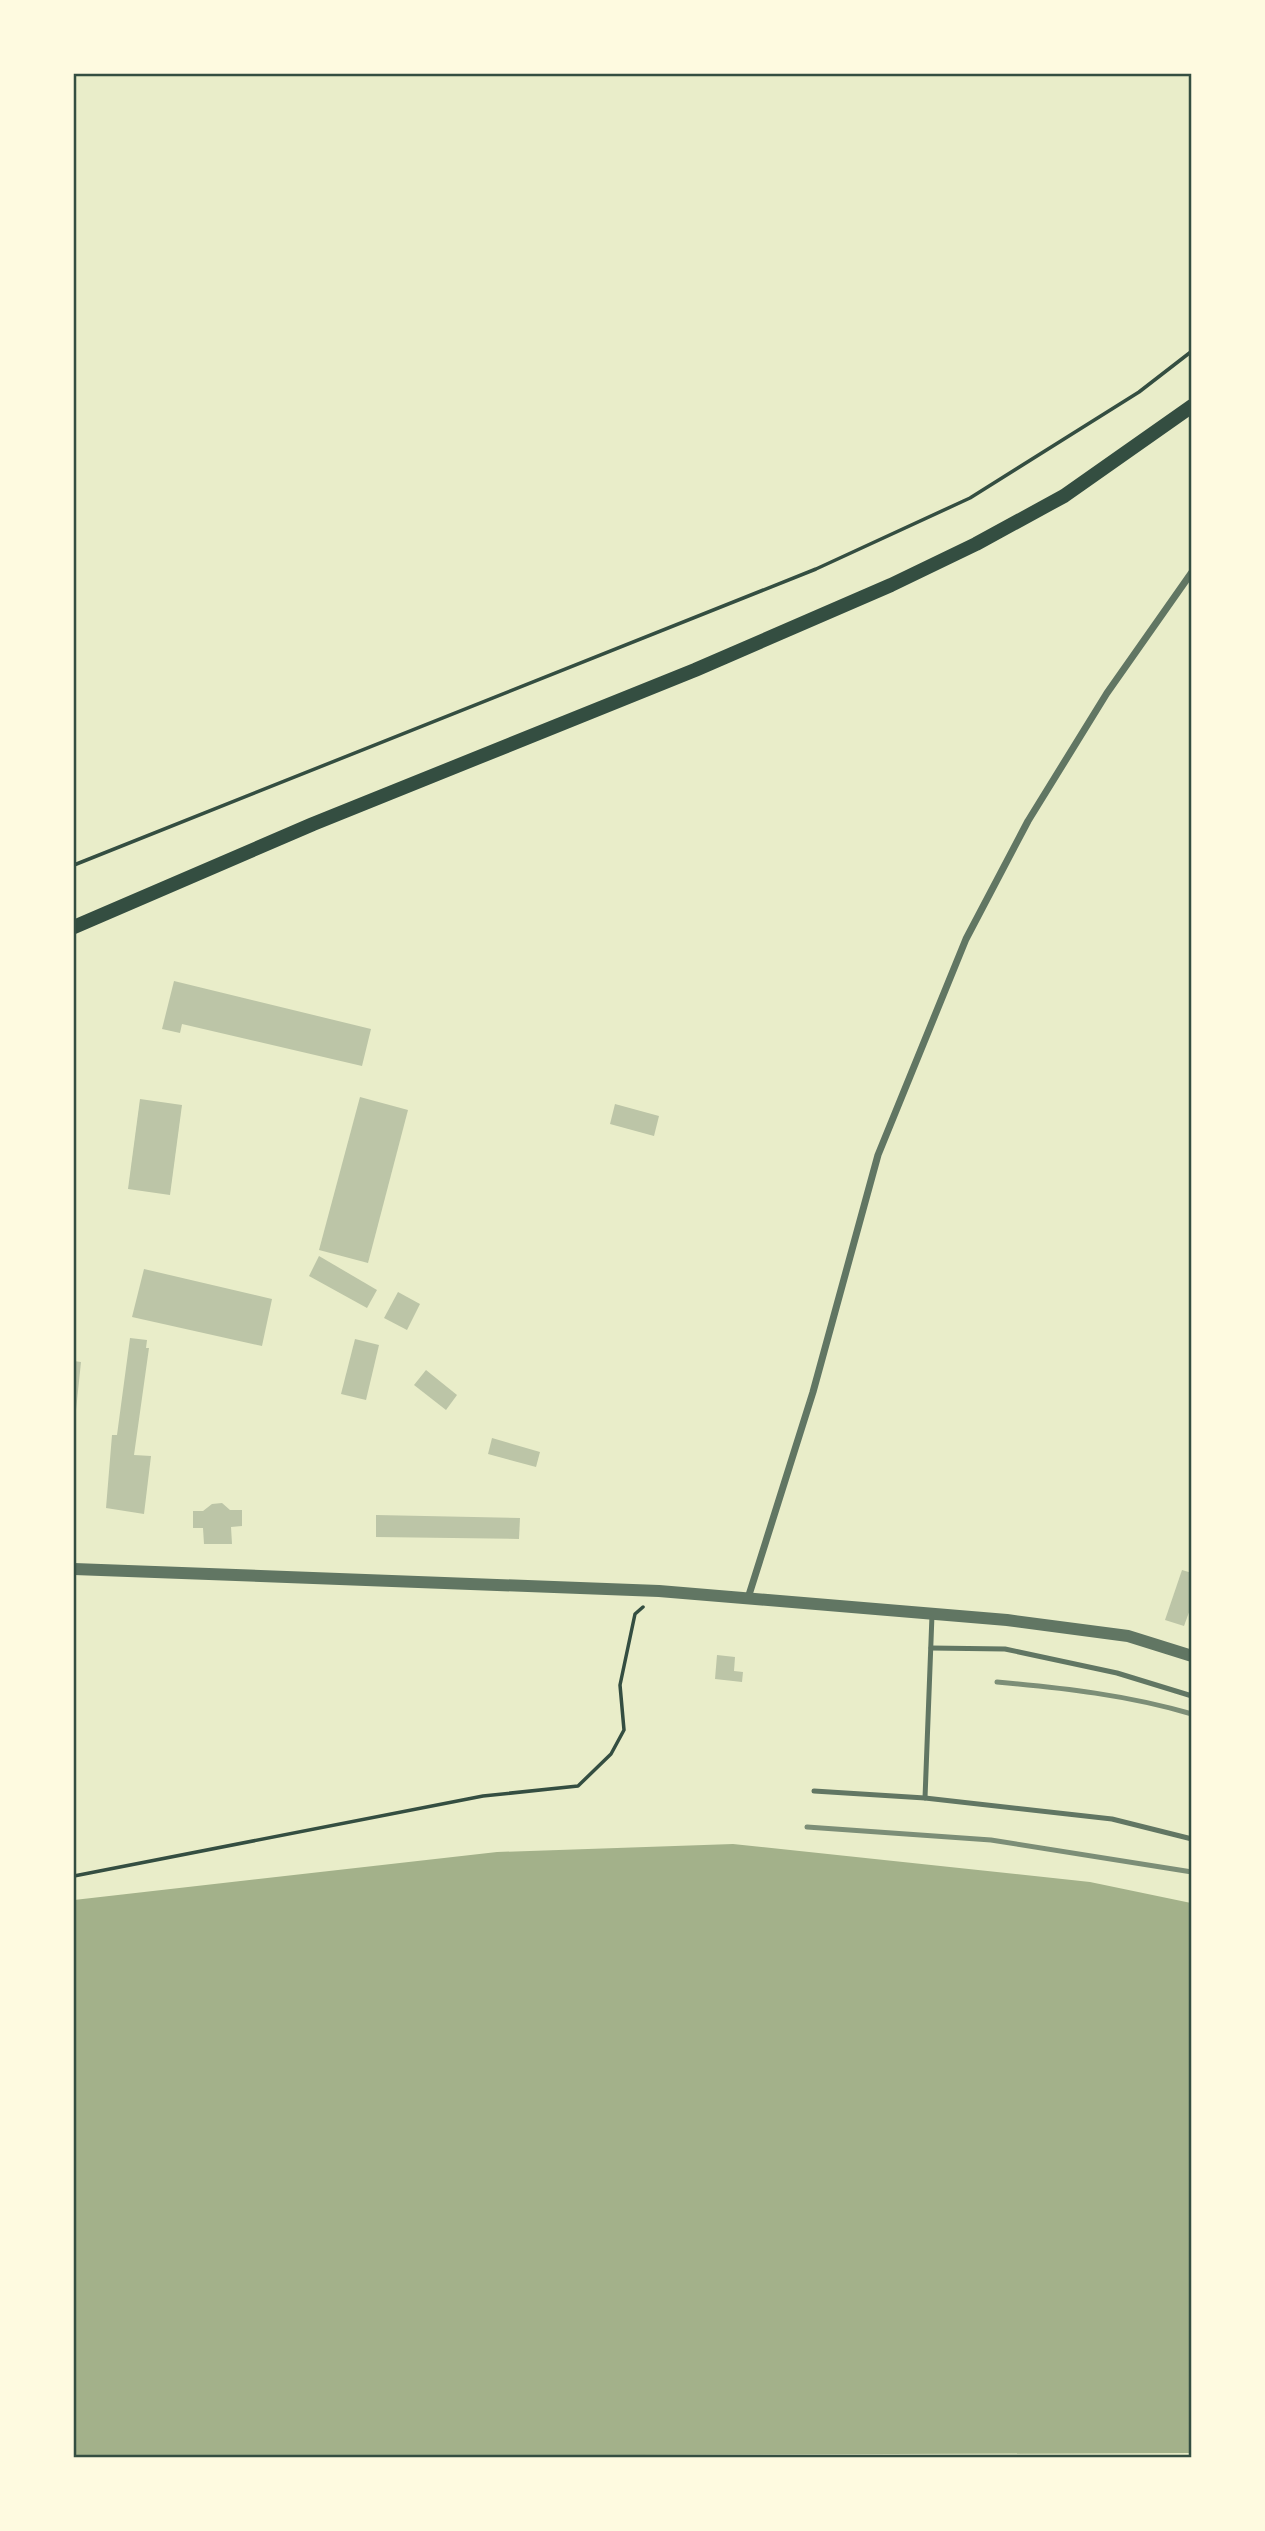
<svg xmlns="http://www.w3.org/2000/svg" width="1265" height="2531" font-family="Quicksand,sans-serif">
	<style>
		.water { fill: #a3b18a }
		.building { fill: #bcc5a7 }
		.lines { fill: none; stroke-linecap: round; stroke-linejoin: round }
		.path { stroke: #344e41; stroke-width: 3.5 }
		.service { stroke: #617663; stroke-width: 5 }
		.minor { stroke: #617663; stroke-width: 7 }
		.tertiary { stroke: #617663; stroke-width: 12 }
		.secondary { stroke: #344e41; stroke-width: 14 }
		.rail { stroke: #7c8e77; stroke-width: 5 }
		.neatline { fill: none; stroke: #344e41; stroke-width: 2.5 }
	</style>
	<rect width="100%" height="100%" fill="#e9edc9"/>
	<path class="water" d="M733 1844 1090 1882 1191 1903V2453L74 2457V1900L497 1852Z"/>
	<g class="building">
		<path d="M174 981 371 1029 362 1066 182 1024 180 1033 162 1029Z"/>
		<path d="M360 1097 408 1110 368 1263 319 1250Z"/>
		<path d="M140 1099 182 1105 170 1195 128 1189Z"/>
		<path d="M615 1104 659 1116 654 1136 610 1124Z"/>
		<path d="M319 1256 377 1290 367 1308 309 1276Z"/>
		<path d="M144 1269 272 1299 262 1346 132 1317Z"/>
		<path d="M398 1292 420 1304 407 1330 384 1318Z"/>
		<path d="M130 1338 147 1340 146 1348H149L134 1455 151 1456 144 1514 106 1508 112 1435H117Z"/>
		<path d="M355 1339 379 1345 366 1400 341 1394Z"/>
		<path d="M74 1361 81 1362 75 1420 74 1419Z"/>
		<path d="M426 1370 457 1395 446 1410 414 1385Z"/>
		<path d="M492 1438 540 1452 536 1467 488 1454Z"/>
		<path d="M222 1503 230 1510H242V1526L231 1527 232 1544H204L203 1528H193V1511H203L212 1504Z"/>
		<path d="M376 1515 520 1518 519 1539 376 1537Z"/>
		<path d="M1182 1570 1192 1573V1604L1184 1626 1165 1620Z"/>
		<path d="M717 1655 735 1657 734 1671 743 1672 742 1682 715 1679Z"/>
	</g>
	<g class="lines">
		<g class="path">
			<path d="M74 865 816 569 970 498 1139 392 1192 351"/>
			<path d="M74 1876 483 1796 578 1786 611 1754 624 1730 620 1685 635 1614 643 1607"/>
		</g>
		<g class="service">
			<path d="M931 1648 1005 1649 1117 1673 1192 1696"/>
			<path d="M814 1791 925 1798 1112 1819 1192 1839"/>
			<path d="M925 1798 932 1615"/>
		</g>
		<path class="minor" d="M748 1598 813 1392 878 1155 966 939 1028 821 1107 693 1192 572"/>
		<path class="tertiary" d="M74 1569 659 1591 1007 1620 1128 1636 1192 1656"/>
		<path class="secondary" d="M74 927 313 824 695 670 891 585 976 544 1064 496 1192 406"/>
		<g class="rail">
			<path d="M997 1682C1064 1688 1127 1695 1192 1714"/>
			<path d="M807 1827 991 1840 1192 1872"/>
		</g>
	</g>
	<rect width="1265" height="2531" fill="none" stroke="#fefae0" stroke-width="150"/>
	<rect x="75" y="75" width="1115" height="2381" class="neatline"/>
</svg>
